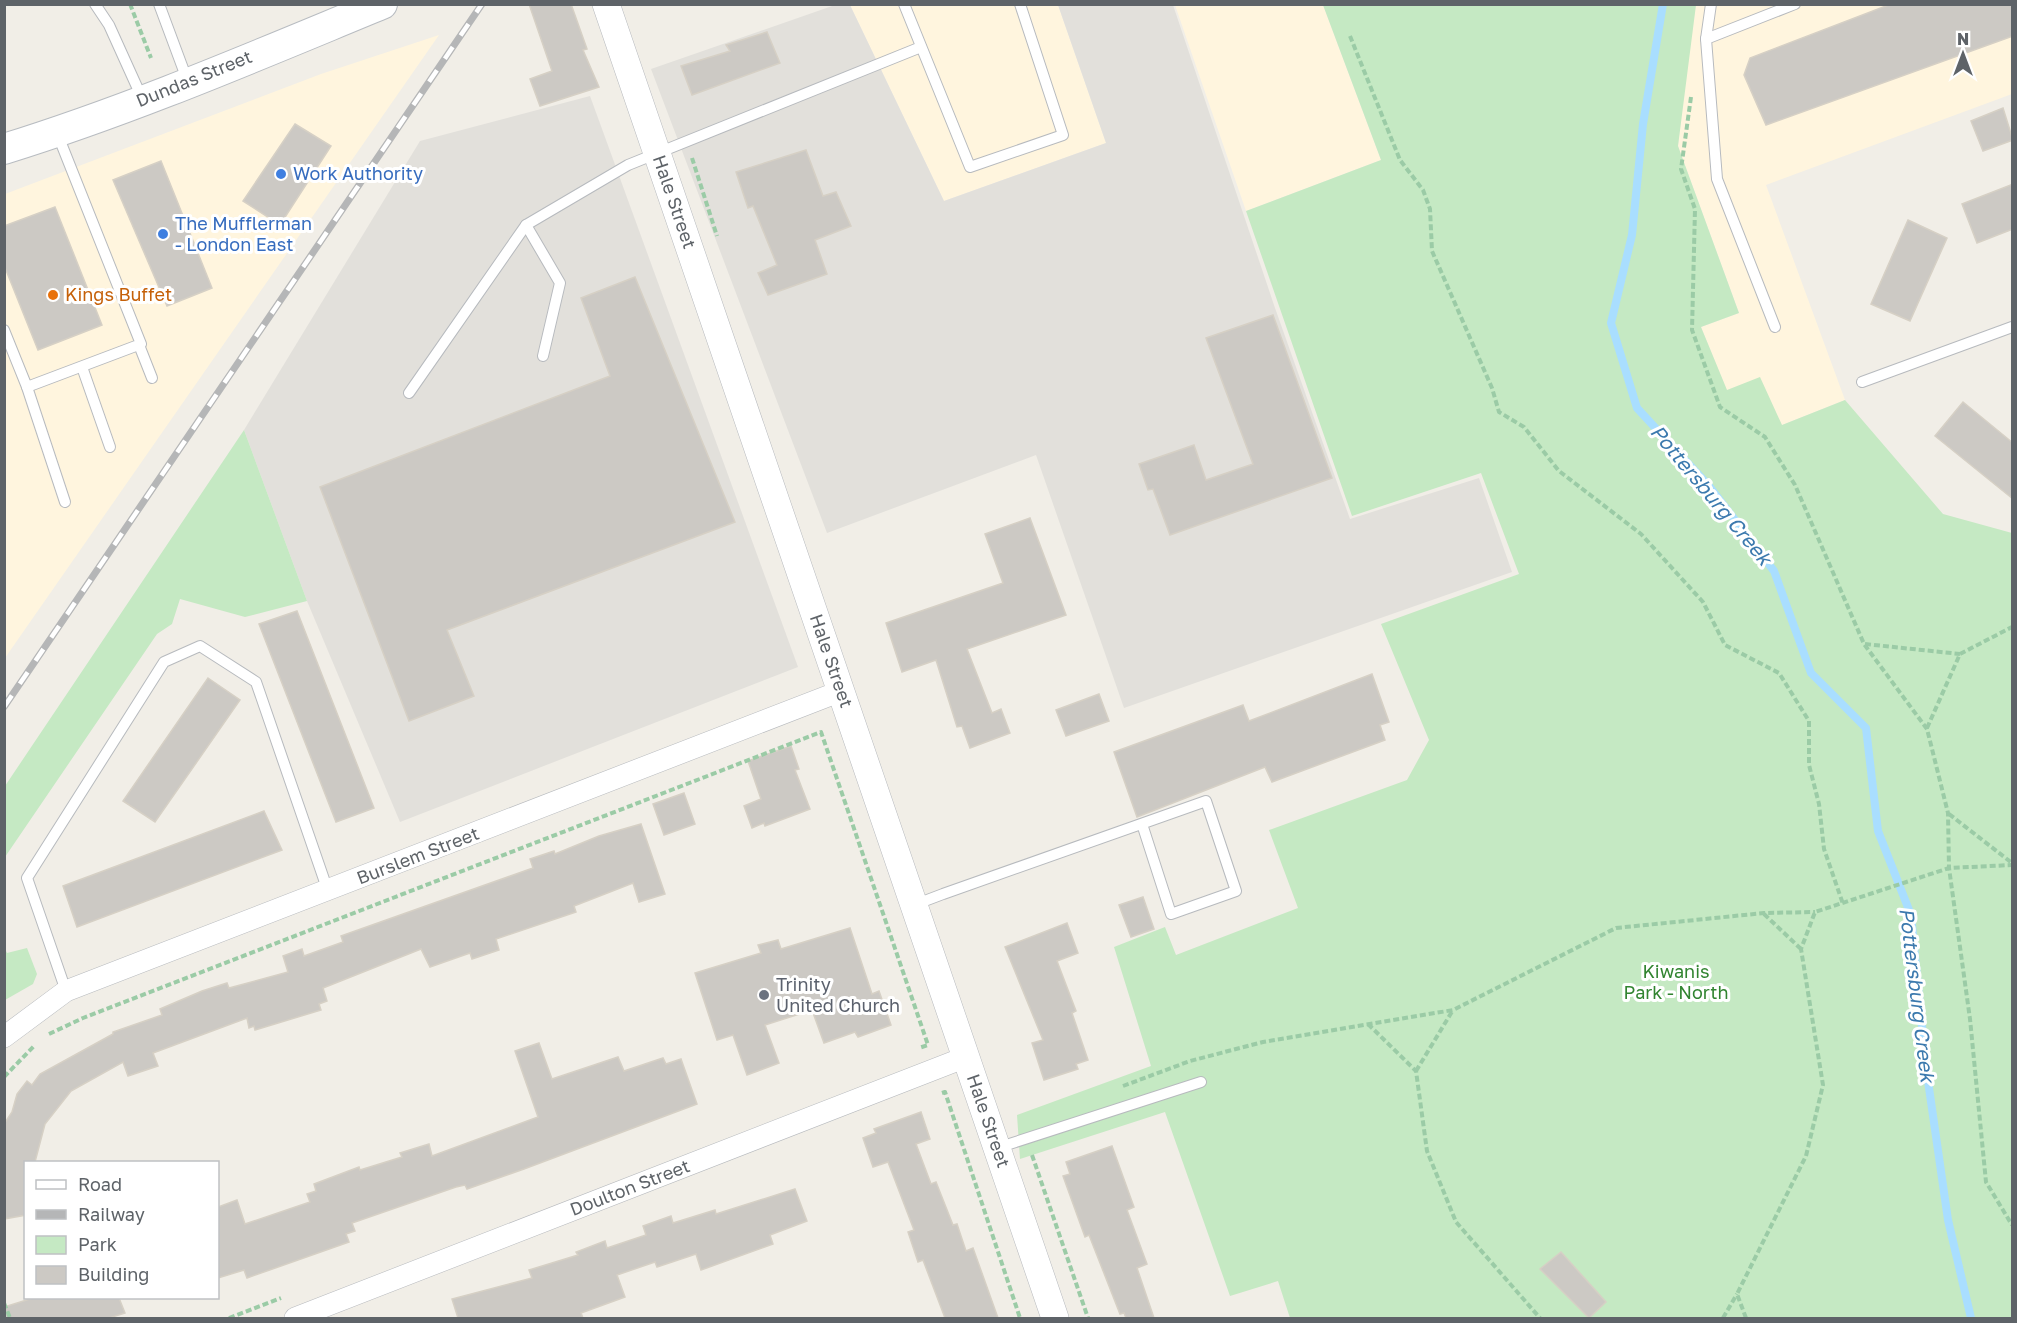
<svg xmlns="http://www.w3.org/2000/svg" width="2017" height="1323" font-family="'Golos Text',sans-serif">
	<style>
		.commercial { fill: #fff5de }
		.industrial { fill: #e2e0db }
		.green { fill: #c5e9c3 }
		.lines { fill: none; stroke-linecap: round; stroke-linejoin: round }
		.stream { stroke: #a9deff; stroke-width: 8 }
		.building { fill: #ccc9c4; stroke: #d6d0c5; stroke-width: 1.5 }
		.service-casing { stroke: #b7babe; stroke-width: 12 }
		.minor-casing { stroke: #b7babe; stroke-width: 22 }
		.tertiary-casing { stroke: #b7babe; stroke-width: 28 }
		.secondary-casing { stroke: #b8bcc1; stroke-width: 32 }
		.path { stroke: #9bcba6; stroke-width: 4; stroke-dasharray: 6 3; stroke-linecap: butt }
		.service { stroke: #fff; stroke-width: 10 }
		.minor { stroke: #fff; stroke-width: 21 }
		.tertiary { stroke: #fff; stroke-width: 27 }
		.secondary { stroke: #fff; stroke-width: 30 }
		.rail-casing { stroke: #b5b6b7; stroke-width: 7 }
		.rail { stroke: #fff; stroke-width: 4.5; stroke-dasharray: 14; stroke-linecap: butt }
		.shop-dot { fill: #3f7fe0; stroke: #fff; stroke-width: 2 }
		.food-dot { fill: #e8710a; stroke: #fff; stroke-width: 2 }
		.worship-dot { fill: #6b7280; stroke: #fff; stroke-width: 2 }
		.labels { text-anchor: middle; stroke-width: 6; stroke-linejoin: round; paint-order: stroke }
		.street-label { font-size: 18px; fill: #5e6368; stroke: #fff }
		.shop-label { font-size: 18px; fill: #366cbe; stroke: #fff; text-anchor: start }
		.food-label { font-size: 18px; fill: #c56008; stroke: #fff; text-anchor: start }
		.park-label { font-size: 18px; fill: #318430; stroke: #fff }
		.worship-label { font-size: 18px; fill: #5b616d; stroke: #fff; text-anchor: start }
		.water-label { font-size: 20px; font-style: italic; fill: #3c7aae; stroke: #fff }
	</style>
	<rect width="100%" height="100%" fill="#f1eee7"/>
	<g class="commercial">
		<path d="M850 5H1058L1106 143 944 201Z"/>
		<path d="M1175 5H1323L1381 160 1246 211Z"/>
		<path d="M1693 5H2012V94L1766 185 1845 400 1782 425 1727 391 1701 327 1739 313 1678 146Z"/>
		<path d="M439 35 5 658V194L321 74Z"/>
	</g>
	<g class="industrial">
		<path d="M835 5H850L944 201 1106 143 1058 5H1173L1275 308 1350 519 1479 478 1512 572 1124 708 1036 455 827 533 651 69Z"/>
		<path d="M590 96 798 667 400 822 307 601 244 430 420 141Z"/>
	</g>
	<g class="green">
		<path d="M1323 5H1696L1678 146 1739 313 1701 327 1727 390 1760 377 1782 425 1845 400 1943 514 2012 533V1318H1290L1278 1281 1230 1296 1165 1112 1020 1159 1017 1115 1151 1066 1114 947 1165 927 1176 955 1298 908 1269 830 1407 780 1429 740 1381 624 1519 574 1481 473 1352 516 1246 211 1381 160Z"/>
		<path d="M244 430 307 601 245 617 180 599 172 624 157 634 5 857V786Z"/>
		<path d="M27 948 37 974 33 984 5 1000V949L7 953Z"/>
	</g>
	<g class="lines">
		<path class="stream" d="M1663 4 1643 124 1632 235 1611 323 1637 408 1709 486 1774 571 1811 673 1866 728 1878 831 1911 915 1926 1067 1948 1220 1971 1318"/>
	</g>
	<g class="building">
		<path d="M529 4H571L587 49 583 50 599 87 540 106 530 79 552 71Z"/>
		<path d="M1891 4H2013V36L1766 125 1744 75 1750 58Z"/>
		<path d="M767 32 780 63 692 95 681 66 730 51 726 45Z"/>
		<path d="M2003 108 2013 140 1983 151 1971 121Z"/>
		<path d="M295 124 331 146 280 225 243 201Z"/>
		<path d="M806 150 823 196 836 192 851 226 815 240 827 274 768 295 758 273 777 265 753 206 748 208 736 172Z"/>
		<path d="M161 161 212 288 167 306 113 180Z"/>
		<path d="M2013 184V229L1977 243 1962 204Z"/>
		<path d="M55 207 102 325 38 350 4 265V226Z"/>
		<path d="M1908 220 1947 238 1910 321 1871 304Z"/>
		<path d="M635 277 735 522 447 630 474 696 409 721 320 487 610 376 581 298Z"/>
		<path d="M1273 315 1332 478 1170 535 1153 489 1148 490 1139 464 1194 445 1206 480 1253 464 1206 338Z"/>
		<path d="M1963 402 2013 443V499L1935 436Z"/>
		<path d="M1030 518 1066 615 967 649 992 713 1001 709 1010 733 970 748 962 726 957 727 936 660 902 672 886 623 1003 583 985 534Z"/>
		<path d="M297 611 374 808 336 822 259 624Z"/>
		<path d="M1372 674 1389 722 1380 725 1385 740 1272 782 1265 767 1137 817 1114 752 1243 705 1249 721Z"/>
		<path d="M208 678 240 700 155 822 123 801Z"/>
		<path d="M1099 694 1109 721 1066 736 1056 710Z"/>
		<path d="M791 746 799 769 795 770 810 809 765 826 764 823 752 828 744 806 761 799 748 761Z"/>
		<path d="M684 793 695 824 664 835 653 804Z"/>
		<path d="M264 811 282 850 77 927 63 886Z"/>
		<path d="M641 824 665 894 639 902 633 883 574 906 576 912 496 939 499 950 472 959 470 953 430 967 421 949 323 988 327 1001 319 1004 321 1010 255 1030 254 1026 249 1028 247 1018 153 1053 158 1066 128 1076 123 1062 71 1091 45 1124 35 1162H26V1215L4 1219V1124L12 1112 17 1094 27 1081 32 1085 40 1074 113 1034V1032L162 1015 160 1009 202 991 227 983 229 988 288 972 283 956 302 949 304 956 343 942 341 936 533 868 530 859 554 851 555 854 599 836Z"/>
		<path d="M1143 897 1154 929 1131 937 1119 905Z"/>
		<path d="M1067 923 1078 953 1057 961 1076 1011 1072 1013 1088 1060 1076 1064 1078 1069 1044 1080 1032 1043 1043 1040 1005 947Z"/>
		<path d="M850 928 872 994 879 991 891 1025 858 1037 855 1032 824 1043 812 1010 765 1025 779 1063 747 1075 733 1035 717 1040 695 973 761 953 758 945 778 940 781 949Z"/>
		<path d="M539 1043 552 1079 618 1057 624 1071 663 1058 666 1064 681 1059 697 1104 524 1169 467 1189 465 1185 456 1187 352 1223 355 1231 346 1234 349 1242 247 1278 244 1270 218 1278V1207L237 1200 245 1224 310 1202 307 1194 316 1191 314 1184 359 1167 360 1170 402 1157 400 1153 429 1144 432 1156 538 1117 515 1051Z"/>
		<path d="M921 1112 930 1139 916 1144 931 1184 936 1182 953 1225 957 1224 966 1251 973 1248 998 1318H945L923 1260 918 1262 908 1232 914 1230 888 1162 873 1167 863 1138 876 1133 874 1129Z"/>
		<path d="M1112 1146 1134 1207 1127 1210 1147 1264 1137 1268 1154 1318H1126L1124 1313 1120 1314 1089 1235 1085 1237 1063 1176 1070 1174 1066 1162Z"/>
		<path d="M795 1189 807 1221 770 1235 773 1244 701 1270 696 1254 657 1267 655 1262 617 1275 625 1297 581 1313 583 1318H458L452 1299 532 1278 529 1270 578 1255 576 1252 605 1241 607 1248 646 1235 643 1226 671 1216 673 1223 715 1210 716 1214Z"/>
		<path d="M1561 1252 1606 1302 1589 1318 1540 1269Z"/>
		<path d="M33 1298H119L125 1313 109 1318H4V1307Z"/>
	</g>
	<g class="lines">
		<g class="service-casing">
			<g id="service">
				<path d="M95 4 109 25 142 98"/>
				<path d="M159 4 188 82"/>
				<path d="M904 4 970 167 1063 135 1020 4"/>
				<path d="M1706 39 1711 4"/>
				<path d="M526 225 560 283 543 356"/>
				<path d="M1775 327 1717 179 1706 39 1795 4"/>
				<path d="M4 330 27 387 141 344 57 133"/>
				<path d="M139 345 152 378"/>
				<path d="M82 367 110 447"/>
				<path d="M1862 382 2012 327"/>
				<path d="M27 387 65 502"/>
				<path d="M409 393 526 225 628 165 921 47"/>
				<path d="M914 905 943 894 1206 801 1236 891 1171 914 1142 824"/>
				<path d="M66 991 27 878 164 662 200 646 256 682 328 891"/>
				<path d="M997 1148 1201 1082"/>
			</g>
		</g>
		<g class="minor-casing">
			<g id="minor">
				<path d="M4 1037 66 991 841 691"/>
				<path d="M295 1318 966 1057"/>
			</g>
		</g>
		<g class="tertiary-casing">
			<path id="tertiary" d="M606 4 1055 1318"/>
		</g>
		<g class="secondary-casing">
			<path id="secondary" d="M4 149C133 109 258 55 382 4"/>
		</g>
		<g class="path">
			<path d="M130 4 151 58"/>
			<path d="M1350 36 1400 160 1423 190 1430 209 1432 251 1492 388 1499 412 1524 427 1559 471 1641 534 1703 602 1725 645 1779 673 1809 721V765L1819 804 1824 849 1843 904"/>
			<path d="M1691 97 1681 169 1695 209 1692 330 1720 407 1765 437 1795 485 1864 644 1927 729 1948 813 1949 868 1970 1019 1986 1182 2012 1225"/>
			<path d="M692 158 717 236"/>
			<path d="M1865 644 1960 654"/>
			<path d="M1927 728 1960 654 2012 627"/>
			<path d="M1949 814 2012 863"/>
			<path d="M1764 914 1801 949"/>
			<path d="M1368 1024 1416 1071 1427 1151 1456 1222 1540 1318"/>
			<path d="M49 1034 83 1018 821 732 928 1045 919 1048"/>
			<path d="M1416 1071 1453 1010"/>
			<path d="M4 1077 34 1046"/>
			<path d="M1123 1086 1190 1061 1263 1042 1453 1010 1616 928 1764 913 1815 912"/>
			<path d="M942 1093 945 1092 1020 1318"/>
			<path d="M1032 1155 1088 1318"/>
			<path d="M4 1303 10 1318"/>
			<path d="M229 1318 281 1298"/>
			<path d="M1723 1318 1737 1294"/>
			<path d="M1746 1318 1737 1294 1806 1156 1823 1085 1801 949 1815 912 1949 868 2012 865"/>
		</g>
		<use href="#service" class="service"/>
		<use href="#minor" class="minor"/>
		<use href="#tertiary" class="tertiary"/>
		<use href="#secondary" class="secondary"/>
		<g class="rail-casing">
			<path id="rail" d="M4 707 482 4"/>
		</g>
		<use href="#rail" class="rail"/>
	</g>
	<g class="shop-dot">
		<circle cx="281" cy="174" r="6"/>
		<circle cx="163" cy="234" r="6"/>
	</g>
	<circle class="food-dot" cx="53" cy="295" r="6"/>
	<circle class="worship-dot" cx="764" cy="995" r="6"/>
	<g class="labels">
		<g class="street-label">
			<text transform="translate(194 79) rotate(-22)" y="6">Dundas Street</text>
			<text transform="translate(674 202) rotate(71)" y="6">Hale Street</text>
			<text transform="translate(831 661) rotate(71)" y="6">Hale Street</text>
			<text transform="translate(418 856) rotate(-21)" y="6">Burslem Street</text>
			<text transform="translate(988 1121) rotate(71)" y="6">Hale Street</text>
			<text transform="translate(630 1188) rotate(-21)" y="6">Doulton Street</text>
		</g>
		<g class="shop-label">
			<text x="293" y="180">Work Authority</text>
			<text x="175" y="230">The Mufflerman<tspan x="175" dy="21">- London East</tspan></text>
		</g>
		<g class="food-label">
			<text x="65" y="301">Kings Buffet</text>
		</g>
		<g class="park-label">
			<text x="1676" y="978">Kiwanis<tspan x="1676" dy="21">Park - North</tspan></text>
		</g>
		<g class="worship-label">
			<text x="776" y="991">Trinity<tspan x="776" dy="21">United Church</tspan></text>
		</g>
		<g class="water-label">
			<text transform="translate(1711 495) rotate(50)" y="7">Pottersburg Creek</text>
			<text transform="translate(1917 995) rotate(83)" y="7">Pottersburg Creek</text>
		</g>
	</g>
	<rect width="2017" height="1323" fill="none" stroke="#5e6368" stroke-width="12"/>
	<rect x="24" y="1161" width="195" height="138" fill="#ffffff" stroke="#bfc1c3" stroke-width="1.5"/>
	<rect x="36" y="1180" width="30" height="9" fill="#ffffff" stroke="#bfc1c3" stroke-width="1.5"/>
	<text x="78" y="1191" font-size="18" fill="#5e6368">Road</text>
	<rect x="36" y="1210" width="30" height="9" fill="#b5b6b7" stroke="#bfc1c3" stroke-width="1.5"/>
	<text x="78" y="1221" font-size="18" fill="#5e6368">Railway</text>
	<rect x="36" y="1236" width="30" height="18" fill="#c5e9c3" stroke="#bfc1c3" stroke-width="1.5"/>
	<text x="78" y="1251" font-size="18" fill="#5e6368">Park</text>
	<rect x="36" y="1266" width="30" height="18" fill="#ccc9c4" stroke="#bfc1c3" stroke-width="1.5"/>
	<text x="78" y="1281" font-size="18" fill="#5e6368">Building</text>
	<g transform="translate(1963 54)" stroke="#ffffff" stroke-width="4.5" paint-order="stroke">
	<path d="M0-4.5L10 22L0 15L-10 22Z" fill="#5e6368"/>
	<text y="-9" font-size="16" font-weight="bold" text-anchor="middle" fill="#5e6368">N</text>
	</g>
</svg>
